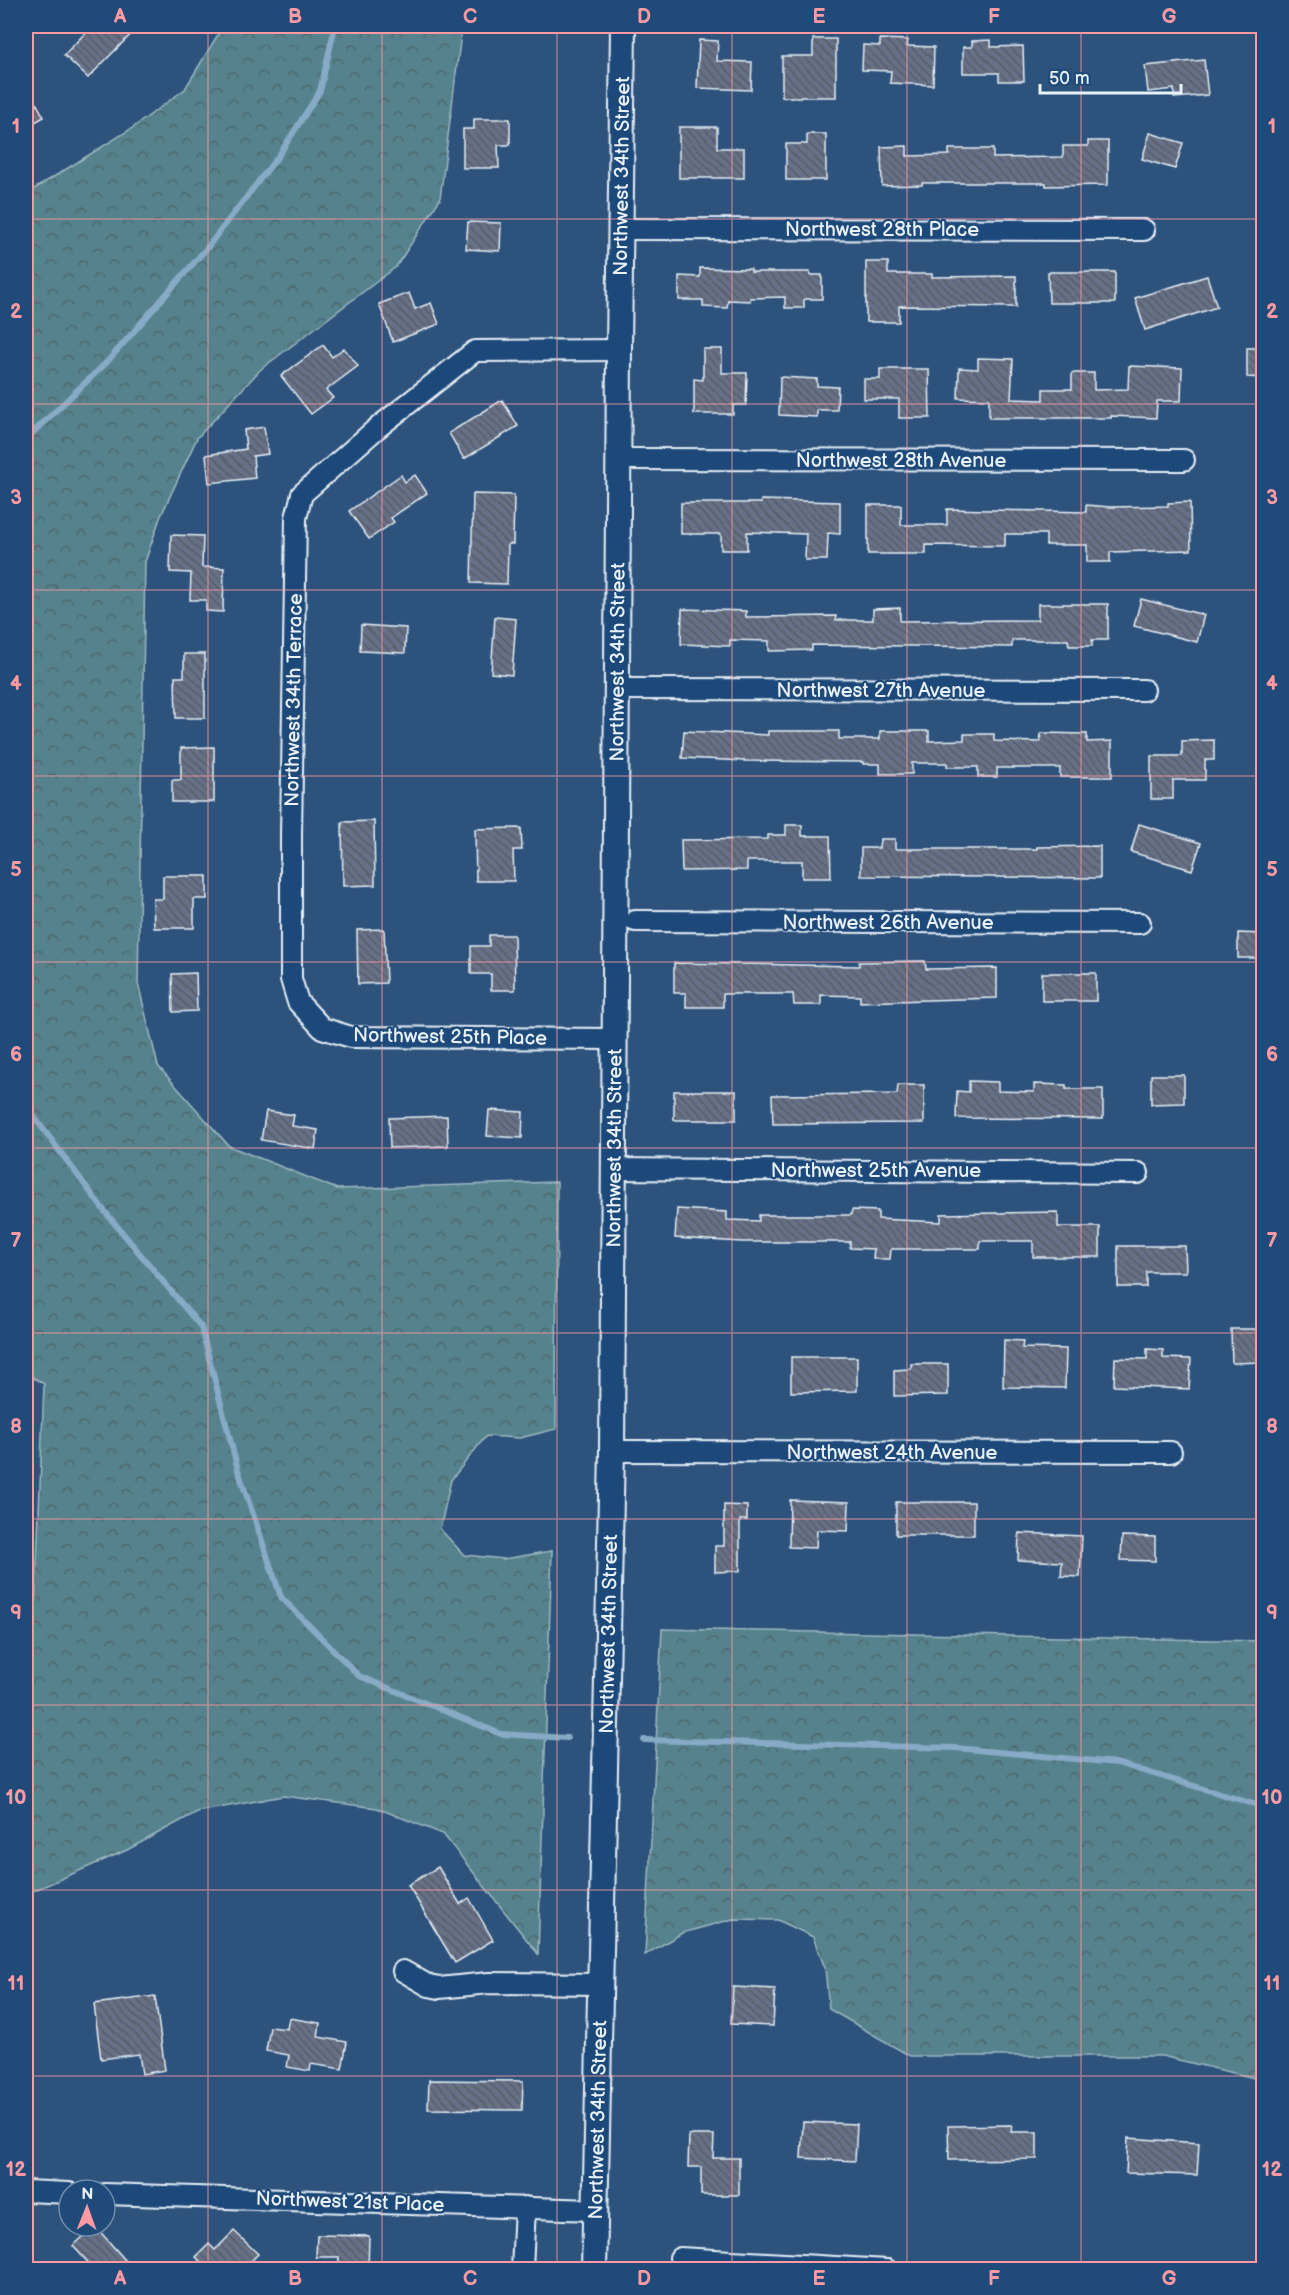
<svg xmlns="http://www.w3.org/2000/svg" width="1289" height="2295" font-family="'Balsamiq Sans',sans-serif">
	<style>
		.forest { fill: url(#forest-crowns); stroke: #9ebac2; stroke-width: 1.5 }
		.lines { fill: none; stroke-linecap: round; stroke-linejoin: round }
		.stream { stroke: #87abc6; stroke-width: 6 }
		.building { fill: url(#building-back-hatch); stroke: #e8f1f8; stroke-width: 1.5 }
		.minor-casing { stroke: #e8f1f8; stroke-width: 24 }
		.major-casing { stroke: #e8f1f8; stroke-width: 28 }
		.minor { stroke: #1f4a7a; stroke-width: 20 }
		.major { stroke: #1f4a7a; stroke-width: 24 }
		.grid { fill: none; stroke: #ff9aa2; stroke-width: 1.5; stroke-opacity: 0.55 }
		.labels { text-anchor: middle; stroke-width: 4.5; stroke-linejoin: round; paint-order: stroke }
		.street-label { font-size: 20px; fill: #e8f1f8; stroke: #1f4a7a }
		.neatline { fill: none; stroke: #ff9aa2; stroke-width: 2 }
		.grid-label { font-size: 20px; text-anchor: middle; font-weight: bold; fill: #ff9aa2 }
	</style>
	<defs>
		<pattern id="forest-crowns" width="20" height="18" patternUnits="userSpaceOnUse" patternTransform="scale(1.5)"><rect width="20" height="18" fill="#55828c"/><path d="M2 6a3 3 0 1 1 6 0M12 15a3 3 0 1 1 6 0" fill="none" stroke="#4e686e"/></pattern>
		<pattern id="building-back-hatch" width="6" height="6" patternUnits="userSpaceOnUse" patternTransform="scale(1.5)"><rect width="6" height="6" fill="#667086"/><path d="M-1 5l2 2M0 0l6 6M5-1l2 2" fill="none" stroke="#565c68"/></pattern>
	</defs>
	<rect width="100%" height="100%" fill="#2d527c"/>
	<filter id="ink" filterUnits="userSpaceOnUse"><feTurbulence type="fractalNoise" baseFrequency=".0167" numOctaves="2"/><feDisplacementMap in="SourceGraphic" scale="12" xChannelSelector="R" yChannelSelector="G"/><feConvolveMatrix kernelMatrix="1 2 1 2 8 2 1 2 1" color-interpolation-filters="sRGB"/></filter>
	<g filter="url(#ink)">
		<g class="forest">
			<path d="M223 26H462L440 199 396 267 261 369 197 438 160 518 145 562 138 983 158 1066 229 1146 337 1189 557 1182 556 1429 520 1438 486 1436 451 1480 440 1529 464 1555 504 1559 552 1551 538 1954 443 1834 377 1808 283 1796 197 1812 127 1850 33 1891H26V1613H35L44 1384 26 1373V194L131 129 185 89Z"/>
			<path d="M662 1629 1263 1641V2080L1162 2056H910L829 2009 825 1968 813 1937 778 1920 733 1919 682 1933 645 1955Z"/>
		</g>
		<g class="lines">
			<g class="stream">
				<path d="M26 439 107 362 206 249 279 155 320 91 335 26"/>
				<path d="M26 1106 106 1213 201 1327 238 1470 281 1597 359 1676 501 1734 567 1738"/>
				<path d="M644 1740 956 1748 1117 1763 1264 1807"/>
			</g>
		</g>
		<g class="building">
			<path d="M92 26H139L88 78 64 55Z"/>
			<path d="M813 39H836V97H782V56H813Z"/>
			<path d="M880 39 908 40 907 46 934 47 933 85 890 83 891 71 862 70 863 45 880 46Z"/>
			<path d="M699 40 718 41 717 61 752 62 751 90 697 88Z"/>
			<path d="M991 40V47L1023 46 1024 81H999V73H963V47H972V41Z"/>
			<path d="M1204 60 1208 95 1174 98V89L1148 92 1145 66Z"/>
			<path d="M26 85 44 117 26 127Z"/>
			<path d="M474 119H510V145H498L499 168H463V129H474Z"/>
			<path d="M679 127H717V148H744V178H679Z"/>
			<path d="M1150 133 1183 143 1175 169 1142 159Z"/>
			<path d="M807 134H826V180H786V144H807Z"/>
			<path d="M1088 141H1108V185L1046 186V183H922V185L882 186 881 147 907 146V156L949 155V149H993V158L1063 157V146H1088Z"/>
			<path d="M468 222 501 223 500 251 466 249Z"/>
			<path d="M866 262H888V274H932V277L1016 276V307L899 306V322H866Z"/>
			<path d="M700 268 751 269V272H810V275H822V299H804V308H785V297L750 298V301L728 300 727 308 703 307V300H679V276L700 277Z"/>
			<path d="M1048 272H1115V303H1049Z"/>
			<path d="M1207 276 1217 307 1145 330 1135 298Z"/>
			<path d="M409 293 415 309 431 303 439 324 393 342 379 304Z"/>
			<path d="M323 345 332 357 344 348 358 366 326 390 333 398 311 414 281 376Z"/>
			<path d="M1247 348H1263V378L1247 377Z"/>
			<path d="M703 349H722V373H747L746 405H733V414H694V379L703 380Z"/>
			<path d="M978 358 1013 359 1011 399 1043 400V389H1072V373H1094V390L1128 389 1129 366 1182 368 1181 401H1157L1156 418 1111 416V418H989V399L958 398 959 368 978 369Z"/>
			<path d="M880 369H929L930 418H899V399H864V379H880Z"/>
			<path d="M780 377 817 379V386L838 387 837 410H817V417L779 415Z"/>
			<path d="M502 400 518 426 464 459 449 433Z"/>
			<path d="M264 427 268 454 253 456 255 478 209 483 206 455 246 449 244 430Z"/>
			<path d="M401 475 405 482 415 475 427 493 391 518 394 522 369 539 349 511Z"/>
			<path d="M473 494 514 495 513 544H508L507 584 471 583Z"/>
			<path d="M761 500 840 502V534L828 533 827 560H805L806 534 747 532V550H721V534H681V503H761Z"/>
			<path d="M1190 502 1191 550 1110 552V562H1087V545H1046V534H1005V546L926 545V554H868V505H901V525H947V509L1086 512V505L1110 507 1168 506V503Z"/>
			<path d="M171 535 203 536 202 567 224 568 223 612 206 611V600H190L191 573 170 572Z"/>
			<path d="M1141 599 1204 615 1197 642 1134 626Z"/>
			<path d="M1038 604H1108V640H1092V646H1069L1068 640H1012V647L812 645V650L769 651V641L730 640V646L681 644 682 609 746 611V617L836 616V620H873V609L900 608V621L1038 620Z"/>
			<path d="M495 617 516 619 512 675 491 673Z"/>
			<path d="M361 625 406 628 405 653 360 651Z"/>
			<path d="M184 654H205V718H176L175 677H184Z"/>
			<path d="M684 731 768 735V731H839V739H880V731H929V741L964 740V734H994V741L1040 742 1041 733 1087 734V742L1112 741V777H1060V768H997V777H978V767H947V763H912V774H880V764H863V762L746 761 682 758Z"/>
			<path d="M1214 740V760H1205V780H1173V799H1151V756H1182V741Z"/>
			<path d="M214 747V802H172V780H181V748Z"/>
			<path d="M374 821 375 885 343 886 342 822Z"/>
			<path d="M1139 824 1201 843 1192 870 1131 852Z"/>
			<path d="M786 825H802V836H830L831 878H802V861H747V870L682 871 681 840 768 839V835H786Z"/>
			<path d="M521 828 522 850H513L514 881H476L475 829Z"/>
			<path d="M880 839H895V849H1037V847L1100 846V878L861 876V848H879Z"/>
			<path d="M163 876H207V899H194V928H154L153 899H163Z"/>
			<path d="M384 929 386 983 358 984 357 930Z"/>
			<path d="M1238 933 1263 934V958H1238Z"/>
			<path d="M489 935H514L515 990H491V974H471V946H489Z"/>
			<path d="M925 961 926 969 997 968V998L860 1002V996L821 995V1005H794L793 994H723V1007H686V993H674V963L859 966V962Z"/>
			<path d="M196 973 197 1011 173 1012 172 974Z"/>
			<rect x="1042" y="973" width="54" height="28"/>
			<path d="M1151 1075H1184V1103L1151 1104Z"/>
			<path d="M969 1081 998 1082V1091L1034 1092V1084L1066 1085V1089H1103V1119L956 1118 957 1091 969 1092Z"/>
			<path d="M898 1085H924V1123L773 1124 772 1095 897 1094Z"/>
			<rect x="674" y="1091" width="62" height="29"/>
			<path d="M489 1110 523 1112 522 1138 487 1136Z"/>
			<path d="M266 1111 294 1115 292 1126 318 1130 315 1149 261 1140Z"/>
			<path d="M447 1116 448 1146 390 1148 389 1118Z"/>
			<path d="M677 1209 727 1212V1220L759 1221V1215H851L852 1210 878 1211V1219L941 1222V1214L1058 1212V1227H1100V1257H1033V1241H980V1249H891L890 1259H873L874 1249 850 1248V1242H742L675 1238Z"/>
			<path d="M1118 1246H1185L1186 1272H1146V1287H1118Z"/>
			<path d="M1231 1329H1263V1362L1232 1363Z"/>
			<path d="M1004 1340 1023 1341 1022 1348 1066 1349 1065 1388 1003 1387Z"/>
			<path d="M1147 1349 1163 1350V1358L1191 1359 1189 1389 1114 1386 1115 1358 1147 1359Z"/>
			<path d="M791 1357H857V1391L791 1392Z"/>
			<path d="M911 1364H948V1395L894 1396V1370L911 1369Z"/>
			<path d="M790 1500 849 1502 848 1531 817 1530 816 1548 789 1547Z"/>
			<rect x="896" y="1502" width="78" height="33"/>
			<path d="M724 1505 747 1506V1520H740V1571L715 1572V1546H724Z"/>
			<path d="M1019 1533 1082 1536 1080 1577 1061 1576 1062 1562 1018 1560Z"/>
			<path d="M1122 1536 1155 1537V1561L1121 1560Z"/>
			<path d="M438 1867 460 1904 469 1898 493 1940 455 1963 408 1885Z"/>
			<path d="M733 1987 775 1989 773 2026 731 2024Z"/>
			<path d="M155 1996 165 2070 142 2074 139 2054 101 2059 94 2004Z"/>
			<path d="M289 2018 320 2023 318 2037 347 2042 342 2069 311 2064 310 2071 287 2067 289 2055 266 2051 270 2027 287 2029Z"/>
			<path d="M429 2080 523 2081 522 2110 428 2109Z"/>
			<path d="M803 2122 857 2124 855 2161 801 2158Z"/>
			<path d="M1012 2125 1011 2132H1037V2159L949 2160 948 2126Z"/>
			<path d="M689 2135H714L713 2158H739V2195H701V2167H688Z"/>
			<path d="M1128 2138 1199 2143 1197 2175 1126 2173Z"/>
			<path d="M95 2226 134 2270H95L73 2246Z"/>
			<path d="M234 2231 258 2254 242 2270H209L196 2257 209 2244 215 2250Z"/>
			<path d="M317 2235 369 2236 368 2270H338L339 2257H316Z"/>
		</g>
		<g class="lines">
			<g class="minor-casing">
				<g id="minor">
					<path d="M620 229 1144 230"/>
					<path d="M618 459 1184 460"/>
					<path d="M617 689 1144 690"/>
					<path d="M635 921 1140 923"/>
					<path d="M614 1039 351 1037 322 1028 298 1002 291 979V835L296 518 302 494 376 429 475 351 619 350"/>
					<path d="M613 1169 1138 1173"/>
					<path d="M612 1451 1171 1452"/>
					<path d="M403 1971 429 1986 439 1988 489 1983 600 1984"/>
					<path d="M26 2191 69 2193"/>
					<path d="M105 2194 595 2210"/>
					<path d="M680 2258 887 2270"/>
					<path d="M522 2270 525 2207"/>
				</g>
			</g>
			<g class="major-casing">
				<g id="major">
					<path id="s1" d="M594 2270 612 1451 619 350 623 26"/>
				</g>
			</g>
			<use href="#minor" class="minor"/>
			<use href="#major" class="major"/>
		</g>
	</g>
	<path class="grid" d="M208 26V2270M382 26V2270M557 26V2270M732 26V2270M907 26V2270M1081 26V2270M26 219H1264M26 404H1264M26 590H1264M26 776H1264M26 962H1264M26 1148H1264M26 1333H1264M26 1519H1264M26 1705H1264M26 1890H1264M26 2076H1264"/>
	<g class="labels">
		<g class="street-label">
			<text dy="7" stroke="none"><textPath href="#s1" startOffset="2094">Northwest 34th Street</textPath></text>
			<text x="882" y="236">Northwest 28th Place</text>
			<text x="901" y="467">Northwest 28th Avenue</text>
			<text dy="7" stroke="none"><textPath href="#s1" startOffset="1608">Northwest 34th Street</textPath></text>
			<text x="881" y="697">Northwest 27th Avenue</text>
			<text transform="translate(293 700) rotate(-89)" y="7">Northwest 34th Terrace</text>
			<text x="888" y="929">Northwest 26th Avenue</text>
			<text transform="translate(450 1036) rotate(1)" y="7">Northwest 25th Place</text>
			<text dy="7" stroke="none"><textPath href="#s1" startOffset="1122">Northwest 34th Street</textPath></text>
			<text x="876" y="1177">Northwest 25th Avenue</text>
			<text x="892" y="1459">Northwest 24th Avenue</text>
			<text dy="7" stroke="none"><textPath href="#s1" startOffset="636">Northwest 34th Street</textPath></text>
			<text dy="7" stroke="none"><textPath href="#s1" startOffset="150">Northwest 34th Street</textPath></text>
			<text transform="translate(350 2201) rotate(2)" y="7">Northwest 21st Place</text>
		</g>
	</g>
	<rect width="1289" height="2295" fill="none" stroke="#1f4a7a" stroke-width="66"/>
	<g transform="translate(87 2208) rotate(1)"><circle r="28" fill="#1f4a7a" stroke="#6f8dac" stroke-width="1.5"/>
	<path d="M0-4.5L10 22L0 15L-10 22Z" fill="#ff9aa2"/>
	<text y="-9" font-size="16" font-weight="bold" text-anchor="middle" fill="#e8f1f8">N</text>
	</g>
	<path d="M1040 84v9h141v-9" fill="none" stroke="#e8f1f8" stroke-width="3"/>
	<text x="1049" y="84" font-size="18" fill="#e8f1f8" stroke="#1f4a7a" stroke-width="4.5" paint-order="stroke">50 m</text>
	<rect x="33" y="33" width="1223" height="2229" class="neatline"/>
	<g class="grid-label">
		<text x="120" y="23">A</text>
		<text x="295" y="23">B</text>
		<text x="470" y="23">C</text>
		<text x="644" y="23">D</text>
		<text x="819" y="23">E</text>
		<text x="994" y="23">F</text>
		<text x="1169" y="23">G</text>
		<text x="16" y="133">1</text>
		<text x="1272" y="133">1</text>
		<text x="16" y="318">2</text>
		<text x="1272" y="318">2</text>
		<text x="16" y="504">3</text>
		<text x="1272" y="504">3</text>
		<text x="16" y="690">4</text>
		<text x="1272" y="690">4</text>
		<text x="16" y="876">5</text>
		<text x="1272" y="876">5</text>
		<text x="16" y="1061">6</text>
		<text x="1272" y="1061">6</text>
		<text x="16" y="1247">7</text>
		<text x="1272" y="1247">7</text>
		<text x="16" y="1433">8</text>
		<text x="1272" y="1433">8</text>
		<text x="16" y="1619">9</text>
		<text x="1272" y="1619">9</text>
		<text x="16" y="1804">10</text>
		<text x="1272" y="1804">10</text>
		<text x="16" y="1990">11</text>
		<text x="1272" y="1990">11</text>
		<text x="16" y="2176">12</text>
		<text x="1272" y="2176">12</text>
		<text x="120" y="2285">A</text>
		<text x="295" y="2285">B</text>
		<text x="470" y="2285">C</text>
		<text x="644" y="2285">D</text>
		<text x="819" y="2285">E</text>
		<text x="994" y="2285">F</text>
		<text x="1169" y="2285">G</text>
	</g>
</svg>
